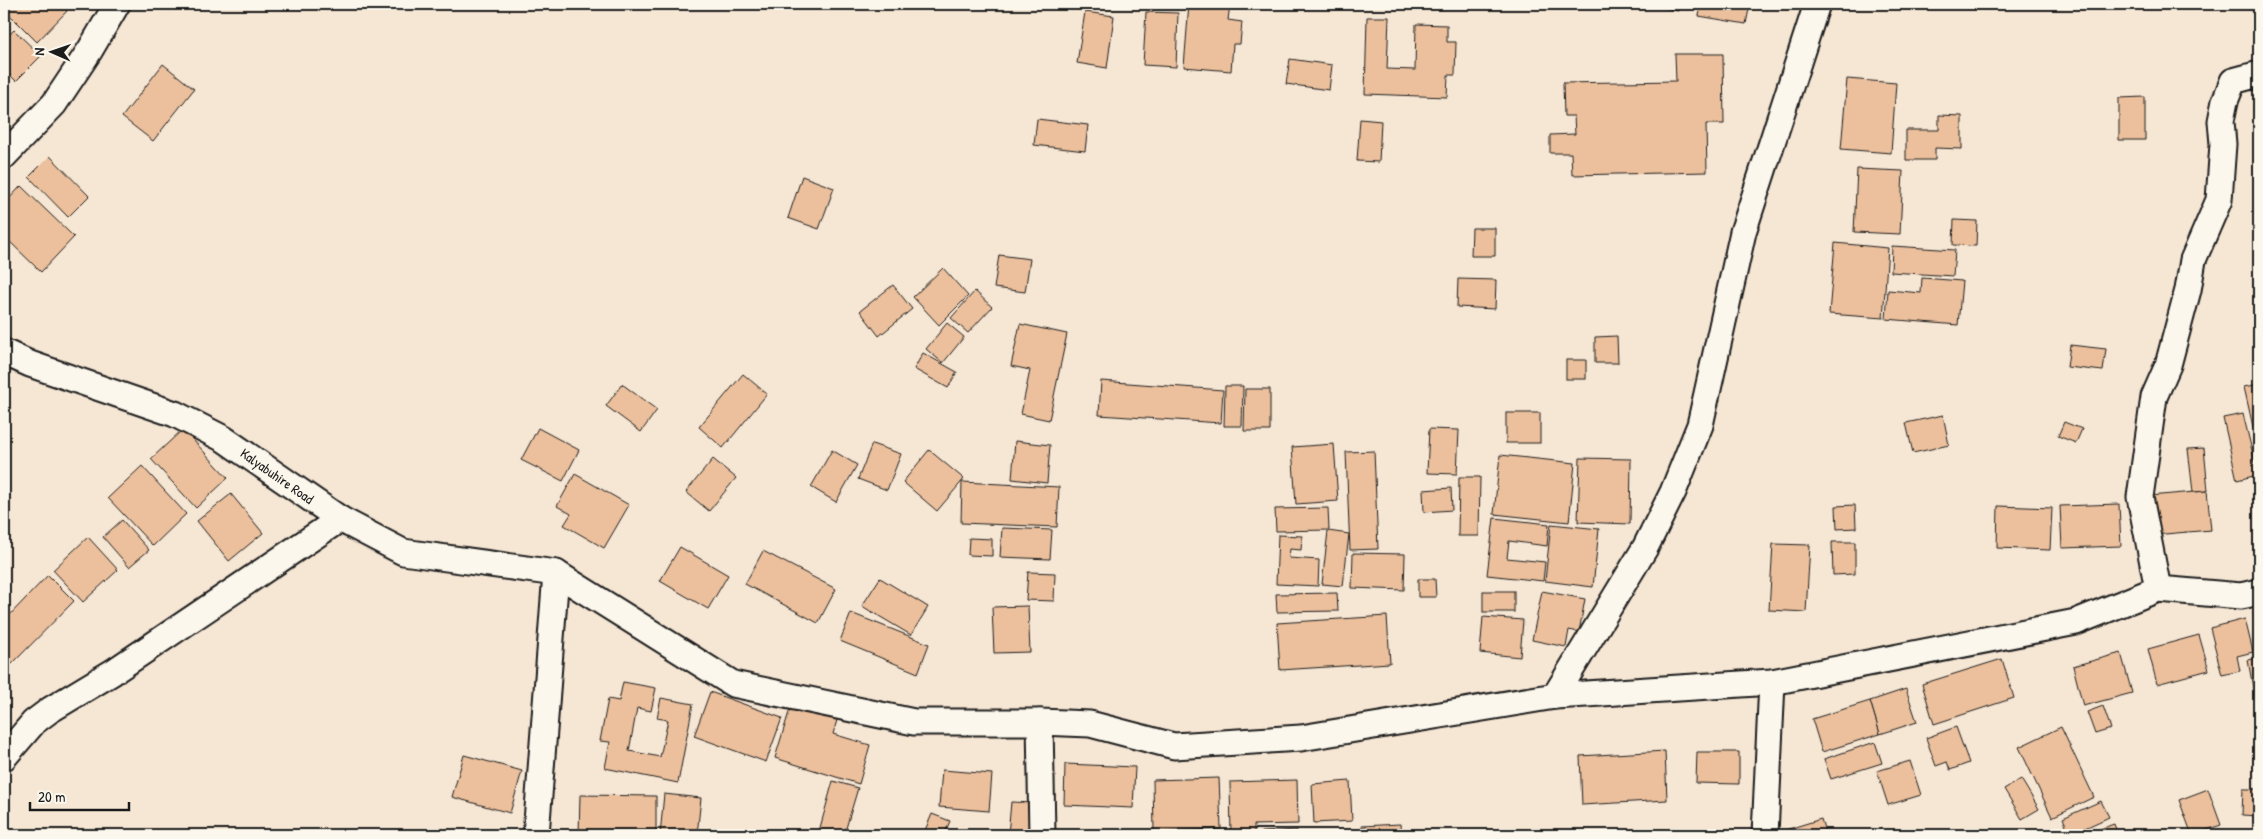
<svg xmlns="http://www.w3.org/2000/svg" width="2263" height="839" font-family="'Patrick Hand',sans-serif">
	<style>
		.building { fill: #ecc09c; stroke: #1c1c1c }
		.lines { fill: none; stroke-linecap: round; stroke-linejoin: round }
		.street-casing { stroke: #1c1c1c; stroke-width: 29 }
		.street { stroke: #fbf7ec; stroke-width: 25 }
		.labels { text-anchor: middle; stroke-width: 4; stroke-linejoin: round; paint-order: stroke }
		.street-label { font-size: 14px; fill: #1c1c1c; stroke: #fbf7ec }
	</style>
	<rect width="100%" height="100%" fill="#f6e6d4"/>
	<filter id="ink" filterUnits="userSpaceOnUse"><feTurbulence type="fractalNoise" baseFrequency=".02" numOctaves="2"/><feDisplacementMap in="SourceGraphic" scale="10" xChannelSelector="R" yChannelSelector="G"/><feConvolveMatrix kernelMatrix="1 2 1 2 8 2 1 2 1" color-interpolation-filters="sRGB"/></filter>
	<g filter="url(#ink)">
		<g class="building">
			<path d="M4 4H60L67 11 37 42 4 9Z"/>
			<path d="M1189 4H1230L1228 20 1242 22 1240 44H1233L1231 71 1184 67Z"/>
			<path d="M1648 4H1680L1678 11Z"/>
			<path d="M1701 4H1750L1746 24 1699 16Z"/>
			<path d="M1085 12 1114 16 1107 68 1077 63Z"/>
			<path d="M1146 12 1178 13 1176 67 1143 65Z"/>
			<path d="M1367 17H1389L1387 69 1415 70 1416 24 1447 25V42H1456L1455 75H1448L1447 97 1365 94Z"/>
			<path d="M4 21 10 28 4 34Z"/>
			<path d="M14 30 41 56 16 81 4 69V40Z"/>
			<path d="M1675 54H1723L1724 124H1706L1707 172 1572 175 1571 153H1550V135L1575 134 1574 116H1564L1563 83 1676 81Z"/>
			<path d="M1290 59 1332 65 1329 90 1286 84Z"/>
			<path d="M163 64 194 89 153 141 122 117Z"/>
			<path d="M1847 79 1896 83 1891 153 1841 149Z"/>
			<path d="M2145 97V140H2119V98Z"/>
			<path d="M1939 115 1962 116V149L1935 148V160H1906V130H1939Z"/>
			<path d="M1037 119 1088 125 1085 151 1034 145Z"/>
			<path d="M1360 119 1381 121 1379 162 1357 161Z"/>
			<path d="M50 156 89 196 68 217 29 177Z"/>
			<path d="M1857 169 1903 171 1900 234 1854 232Z"/>
			<path d="M802 176 834 188 819 229 788 218Z"/>
			<path d="M21 186 74 237 41 272 4 236V204Z"/>
			<path d="M1954 220 1977 221 1976 246 1953 245Z"/>
			<path d="M1472 228H1495V256H1471Z"/>
			<path d="M1835 243 1888 248 1883 318 1829 314Z"/>
			<path d="M1892 246 1955 250 1953 276 1891 272Z"/>
			<path d="M999 255 1030 259 1025 292 994 288Z"/>
			<path d="M943 268 968 296 939 325 913 297Z"/>
			<path d="M1922 278 1962 281 1958 325 1886 319 1888 290 1921 293Z"/>
			<path d="M1458 279 1496 280 1495 309 1457 307Z"/>
			<path d="M893 285 912 309 879 336 860 311Z"/>
			<path d="M975 291 992 307 968 333 951 318Z"/>
			<path d="M947 323 964 337 943 363 926 349Z"/>
			<path d="M1020 324 1067 334 1049 420 1021 414 1030 370 1011 366Z"/>
			<path d="M1617 336 1618 363H1595V337Z"/>
			<path d="M2070 345 2106 349 2103 371 2067 367Z"/>
			<path d="M923 353 957 372 948 388 914 369Z"/>
			<rect x="1566" y="360" width="20" height="19"/>
			<path d="M743 374 767 394 723 448 699 427Z"/>
			<path d="M1101 381 1223 390 1221 423 1099 415Z"/>
			<path d="M622 384 657 410 641 432 606 406Z"/>
			<path d="M2259 384V453L2244 387Z"/>
			<path d="M1225 386H1243L1242 426H1224Z"/>
			<path d="M1245 389H1270V431H1244Z"/>
			<rect x="1506" y="413" width="34" height="30"/>
			<path d="M2243 414 2258 475 2237 480 2223 418Z"/>
			<path d="M1943 415 1949 445 1913 453 1906 423Z"/>
			<path d="M2064 422 2082 429 2076 443 2058 436Z"/>
			<path d="M538 428 579 450 563 481 521 460Z"/>
			<path d="M183 429 228 478 196 508 151 459Z"/>
			<path d="M1429 429 1459 430 1457 474 1427 473Z"/>
			<path d="M1015 441 1050 445 1047 483 1012 479Z"/>
			<path d="M872 444 901 454 887 490 858 479Z"/>
			<path d="M1334 444 1338 501 1296 504 1292 447Z"/>
			<path d="M2204 448 2208 491 2193 492 2188 449Z"/>
			<path d="M832 450 857 465 836 502 811 487Z"/>
			<path d="M929 450 964 479 937 511 903 482Z"/>
			<path d="M1374 451 1378 549 1350 550 1346 452Z"/>
			<path d="M1500 455 1575 463 1569 522 1494 514Z"/>
			<path d="M1580 458 1631 459 1630 524 1578 522Z"/>
			<path d="M713 459 736 478 709 511 686 492Z"/>
			<path d="M142 466 186 514 153 546 108 498Z"/>
			<path d="M575 474 629 505 604 548 564 525 571 514 557 506Z"/>
			<path d="M1459 477H1480L1479 536H1458Z"/>
			<path d="M962 482 1059 487 1057 527 961 523Z"/>
			<path d="M1451 488 1452 510 1424 512 1423 490Z"/>
			<path d="M2207 491 2211 530 2153 535 2149 496Z"/>
			<path d="M231 494 263 533 229 561 197 521Z"/>
			<path d="M2119 504 2121 546 2062 548 2060 506Z"/>
			<path d="M1855 505 1856 528 1837 529 1836 506Z"/>
			<path d="M1998 506 2052 508 2050 550 1997 548Z"/>
			<path d="M1328 508 1329 530 1276 531 1275 509Z"/>
			<path d="M1494 518 1549 524 1547 546 1509 541 1507 558 1545 562 1543 581 1487 575Z"/>
			<path d="M122 520 149 550 129 567 103 537Z"/>
			<path d="M1551 524 1599 529 1593 587 1545 581Z"/>
			<path d="M1002 528 1052 530 1050 559 1000 557Z"/>
			<path d="M1328 531 1349 534 1343 586 1322 584Z"/>
			<path d="M1278 535 1302 536 1301 550 1290 549 1289 558 1319 560 1318 586 1276 584Z"/>
			<path d="M88 537 118 570 83 602 53 570Z"/>
			<path d="M969 538 992 539V556L968 555Z"/>
			<path d="M1832 542H1855V574L1833 575Z"/>
			<path d="M1773 544 1810 545 1806 612 1769 610Z"/>
			<path d="M680 547 728 575 708 609 660 581Z"/>
			<path d="M763 551 836 589 818 623 745 584Z"/>
			<path d="M1353 553 1405 554 1404 590 1352 588Z"/>
			<path d="M1028 572 1055 573 1054 601 1026 600Z"/>
			<path d="M48 575 74 601 8 668 4 664V621Z"/>
			<path d="M880 578 928 607 911 635 862 606Z"/>
			<path d="M1418 579H1435L1436 597H1418Z"/>
			<rect x="1483" y="591" width="31" height="21"/>
			<path d="M1542 591 1585 599 1579 632 1569 630 1566 647 1532 640Z"/>
			<path d="M1337 593 1338 611 1277 612 1276 594Z"/>
			<path d="M1028 606 1030 652 994 653 992 607Z"/>
			<path d="M2259 611V645L2253 612Z"/>
			<path d="M851 613 929 644 918 673 840 641Z"/>
			<path d="M1387 616 1390 663 1280 670 1277 623Z"/>
			<path d="M1483 617 1523 620 1520 657 1480 653Z"/>
			<path d="M2245 619 2253 652 2237 656 2240 671 2222 675 2210 628Z"/>
			<path d="M2199 635 2209 670 2157 684 2148 649Z"/>
			<path d="M2121 653 2132 693 2083 706 2073 666Z"/>
			<path d="M2259 658V721L2248 660Z"/>
			<path d="M2002 659 2014 698 1934 724 1922 684Z"/>
			<path d="M623 682 656 688 651 711 637 708 629 751 660 757 668 720 657 718 661 698 693 704 678 783 605 768 610 742 600 741 608 699 619 701Z"/>
			<path d="M1906 689 1917 722 1880 734 1870 701Z"/>
			<path d="M710 692 782 718 766 762 694 736Z"/>
			<path d="M793 699 839 713 833 734 870 745 859 784 775 758Z"/>
			<path d="M1870 701 1880 734 1822 752 1812 719Z"/>
			<path d="M2103 706 2111 729 2095 734 2087 712Z"/>
			<path d="M1956 727 1969 763 1950 770 1947 762 1936 766 1926 738Z"/>
			<path d="M2061 727 2094 797 2052 817 2019 747Z"/>
			<path d="M1875 742 1882 763 1831 779 1824 759Z"/>
			<path d="M1665 751 1667 800 1582 805 1580 756Z"/>
			<path d="M1697 752H1739V784L1696 783Z"/>
			<path d="M464 755 522 771 510 813 452 797Z"/>
			<path d="M1910 761 1921 795 1888 805 1877 771Z"/>
			<path d="M1065 764 1135 767 1133 808 1064 805Z"/>
			<path d="M942 770 992 774 989 811 939 807Z"/>
			<path d="M1219 778 1221 829 1154 832 1153 780Z"/>
			<path d="M2021 779 2039 809 2022 819 2004 789Z"/>
			<path d="M1297 780 1298 824 1254 825V835H1231L1230 782Z"/>
			<path d="M833 781 858 788 844 835H818Z"/>
			<path d="M1350 781 1352 821 1314 823 1312 784Z"/>
			<path d="M2208 789 2221 825 2192 835 2179 800Z"/>
			<path d="M2243 789H2259V816L2242 815Z"/>
			<path d="M664 794 701 798 697 835H660Z"/>
			<path d="M580 795 656 796V835H579Z"/>
			<path d="M2101 801 2109 817 2070 835 2063 818Z"/>
			<path d="M1011 802 1034 803 1031 835H1008Z"/>
			<path d="M932 814 950 821 944 835H923Z"/>
			<path d="M1821 819 1826 835H1769Z"/>
			<path d="M1400 824 1401 835H1363L1362 826Z"/>
			<path d="M2114 824 2118 835H2083Z"/>
			<path d="M1297 830 1298 835H1262L1261 832Z"/>
		</g>
		<g class="lines">
			<g class="street-casing">
				<g id="street">
					<path d="M4 156 54 104 90 50 117 4"/>
					<path d="M4 352 30 364 175 414 224 439 340 519 403 552 556 573 733 684 914 722H1040L1090 724 1174 746 1301 738 1555 696 1772 682 2076 622 2158 589 2241 596 2259 592"/>
					<path d="M2158 589 2140 497 2154 397 2168 365 2188 290 2193 260 2219 200 2223 144 2221 121 2225 101 2233 81 2259 74"/>
					<path d="M1555 696 1645 548 1673 492 1700 425 1743 232 1817 4"/>
					<path d="M1040 722 1042 835"/>
					<path d="M4 757 34 722 50 710 113 672 340 519"/>
					<path d="M536 835 556 573"/>
					<path d="M1765 835 1772 682"/>
				</g>
			</g>
			<use href="#street" class="street"/>
		</g>
	</g>
	<g class="labels">
		<g class="street-label">
			<text transform="translate(277 476) rotate(35)" y="5">Kalyabuhire Road</text>
		</g>
	</g>
	<rect width="2263" height="839" fill="none" stroke="#fbf7ec" stroke-width="20"/>
	<rect x="10" y="10" width="2243" height="819" fill="none" stroke="#1c1c1c" stroke-width="2" filter="url(#ink)"/>
	<g transform="translate(52 52) rotate(272)" stroke="#fbf7ec" stroke-width="4" paint-order="stroke">
	<path d="M0-4L9 19L0 12L-9 19Z" fill="#1c1c1c"/>
	<text y="-8" font-size="14" font-weight="bold" text-anchor="middle" fill="#1c1c1c">N</text>
	</g>
	<path d="M30 802v8h99v-8" fill="none" stroke="#1c1c1c" stroke-width="2.5"/>
	<text x="38" y="802" font-size="15" fill="#1c1c1c" stroke="#fbf7ec" stroke-width="4" paint-order="stroke">20 m</text>
</svg>
